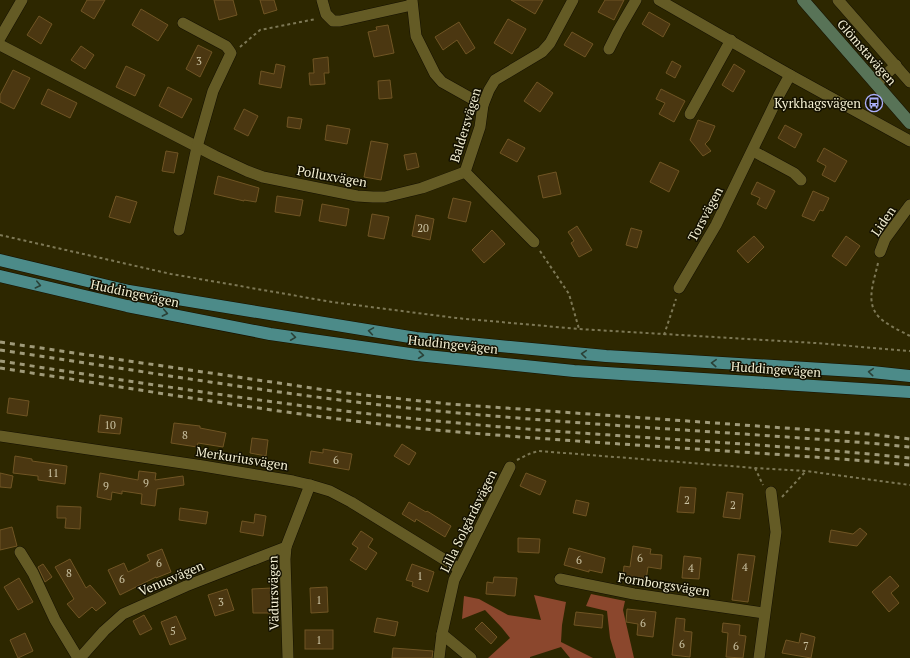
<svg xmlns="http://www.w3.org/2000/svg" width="910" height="658" font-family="'PT Serif',serif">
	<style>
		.forest { fill: #8b472d }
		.building { fill: #4b3711; stroke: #705524 }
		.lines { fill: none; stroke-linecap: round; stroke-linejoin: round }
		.street-casing { stroke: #141000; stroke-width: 12 }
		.secondary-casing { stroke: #141000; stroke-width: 13 }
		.primary-casing { stroke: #141000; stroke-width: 13 }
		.path { stroke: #7d7855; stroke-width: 2; stroke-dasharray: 3 3; stroke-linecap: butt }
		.street { stroke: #645b25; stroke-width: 11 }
		.secondary { stroke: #587357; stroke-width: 12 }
		.primary { stroke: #4c8b89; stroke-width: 12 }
		.rail { stroke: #9f9a79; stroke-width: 3; stroke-dasharray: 5 5; stroke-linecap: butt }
		.oneway { stroke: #2a4137 }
		.labels { text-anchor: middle; stroke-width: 3; stroke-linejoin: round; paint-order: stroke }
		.number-label { font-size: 11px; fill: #cac2a2 }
		.street-label { font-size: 13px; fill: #f4f0d3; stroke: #131000 }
		.poi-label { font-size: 13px; fill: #f4f0d3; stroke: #131000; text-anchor: end }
	</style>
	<rect width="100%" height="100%" fill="#2d2700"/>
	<g class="forest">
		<path d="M591 594 625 601 623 610 634 658H616L610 638 607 611 586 606Z"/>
		<path d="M534 595 566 602 562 625 561 642 593 658H570L561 647 530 657V658H488L510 638 502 628 485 610 462 619 464 596 479 599 508 615 541 620Z"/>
	</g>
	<g class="building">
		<path d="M87 0H105L94 19 81 11Z"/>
		<path d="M214 0H233L237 15 219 20Z"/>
		<path d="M260 0H274L277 10 264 14Z"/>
		<path d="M511 0H543L535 14Z"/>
		<path d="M605 0H624L614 20 598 12Z"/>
		<path d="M141 9 168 25 158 41 132 25Z"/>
		<path d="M649 12 670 24 663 37 642 24Z"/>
		<path d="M39 16 52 24 41 44 27 35Z"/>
		<path d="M508 19 526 29 512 54 494 43Z"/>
		<path d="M459 22 475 48 466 54 457 40 443 50 435 37Z"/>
		<path d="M388 25 394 53 374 57 368 32 377 30 376 27Z"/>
		<path d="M572 32 593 44 585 57 564 45Z"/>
		<path d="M198 45 212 52 200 77 186 69Z"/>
		<path d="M81 46 94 55 85 69 71 60Z"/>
		<path d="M328 57 329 73H324L325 84 310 85 309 73H314L313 59Z"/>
		<path d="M672 61 681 66 675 78 666 73Z"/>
		<path d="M276 64 285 66 281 88 259 84 261 71 274 74Z"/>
		<path d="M734 64 745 71 733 92 722 85Z"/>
		<path d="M126 66 145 75 135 96 116 87Z"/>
		<path d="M13 70 30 78 14 109 0 102V95Z"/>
		<path d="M390 80 392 98 379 99 378 81Z"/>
		<path d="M537 82 553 93 540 112 524 101Z"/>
		<path d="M168 87 192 99 182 118 159 106Z"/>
		<path d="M48 89 77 103 70 118 41 104Z"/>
		<path d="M661 89 685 101 674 122 659 114 665 103 656 99Z"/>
		<path d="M244 109 258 116 248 136 234 129Z"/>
		<path d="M288 117 302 119 300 129 287 127Z"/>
		<path d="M698 120 715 126 709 140 705 144 711 151 703 156 690 140Z"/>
		<path d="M327 125 350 129 347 144 325 140Z"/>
		<path d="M785 125 802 134 795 148 778 138Z"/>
		<path d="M508 139 525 148 517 162 500 153Z"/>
		<path d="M371 141 388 144 381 180 364 177Z"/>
		<path d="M824 148 847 161 835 182 822 175 826 166 817 161Z"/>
		<path d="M166 151 178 153 174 173 162 171Z"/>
		<path d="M416 153 419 167 407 170 404 155Z"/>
		<path d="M660 162 679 171 669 192 650 182Z"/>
		<path d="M556 172 561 194 543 198 538 176Z"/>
		<path d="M218 176 259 188 256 202 244 200V201L214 194Z"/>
		<path d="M757 182 775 191 766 209 757 204 760 198 751 194Z"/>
		<path d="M813 191 829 198 823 211 820 210 814 221 802 216Z"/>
		<path d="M116 196 137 202 130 223 109 217Z"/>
		<path d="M277 196 303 200 300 216 275 212Z"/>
		<path d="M453 198 471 202 466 222 448 218Z"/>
		<path d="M322 204 349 209 346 226 319 221Z"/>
		<path d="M372 214 389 217 384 239 368 236Z"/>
		<path d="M416 215 434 219 430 240 412 236Z"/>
		<path d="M577 226 592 250 579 257 571 243 574 241 568 232Z"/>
		<path d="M631 228 642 231 637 248 626 245Z"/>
		<path d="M492 230 505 244 484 263 472 250Z"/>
		<path d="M754 236 764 247 748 263 737 251Z"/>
		<path d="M846 236 860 246 846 266 832 256Z"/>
		<path d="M9 398 29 401 27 416 7 413Z"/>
		<path d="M100 415 122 418 120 434 98 432Z"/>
		<path d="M174 423 200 426V428L226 433 223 447 198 443 197 447 171 443Z"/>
		<path d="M252 438 268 440 266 456 250 453Z"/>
		<path d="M402 444 416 453 409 465 394 456Z"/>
		<path d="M323 449 352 454 349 470 309 463 311 451 323 453Z"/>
		<path d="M15 456 32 459V461L67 466 65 484 38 480V476L13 473Z"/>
		<path d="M139 471 156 473 155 480 183 476 184 485 157 489 155 506 141 504 142 494 122 491V494L112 492 111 500 97 497 100 473 138 480Z"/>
		<path d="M0 473 13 476 11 488 0 487Z"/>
		<path d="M526 473 546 481 540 495 520 486Z"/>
		<path d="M680 487 696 488 694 513 677 512Z"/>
		<path d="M727 492 743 494 740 519 723 517Z"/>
		<path d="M576 500 589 503 586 516 573 513Z"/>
		<path d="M409 502 426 512 427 511 451 526 445 537 416 519 415 522 402 514Z"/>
		<path d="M57 506 81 507 80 529 65 528 66 518H57Z"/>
		<path d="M180 508 208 512 206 524 179 520Z"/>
		<path d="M255 514 266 516 263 536 240 532 242 521 254 523Z"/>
		<path d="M12 527 17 546 0 550V530Z"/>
		<path d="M860 528 867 534 857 546 829 542 831 530 853 534Z"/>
		<path d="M361 531 373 539 368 547 377 553 366 570 350 560 358 548 352 544Z"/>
		<path d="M518 538 540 539 539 553 518 552Z"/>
		<path d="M633 546 651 549 650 554 662 555 661 569 648 567 646 580 623 576 624 566 630 567Z"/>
		<path d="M569 548 605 558 602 573 589 570V572L564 565Z"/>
		<path d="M162 549 171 572 156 578V577L120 595 108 570 124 563 128 572 150 561 147 555Z"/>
		<path d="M738 554 755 556 748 602 732 600Z"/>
		<path d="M684 556 701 558 699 579 682 578Z"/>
		<path d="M70 559 86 588 90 585 106 603 96 611 92 607 79 618 67 604 74 599 55 567Z"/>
		<path d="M43 564 52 577 45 582 38 567Z"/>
		<path d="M412 564 434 572 428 592 412 586 413 582 406 580Z"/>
		<path d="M890 576 899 586 891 593 899 603 889 612 872 592Z"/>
		<path d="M494 577 517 578 515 596 486 594 487 582 493 583Z"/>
		<path d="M19 578 33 602 18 610 4 587Z"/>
		<path d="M327 587 328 612 311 613 310 588Z"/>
		<path d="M272 588V613H253L252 589Z"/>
		<path d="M227 589 234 610 215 616 208 595Z"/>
		<path d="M627 609 656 612 653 637 637 635 638 624 626 622Z"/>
		<path d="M576 612 603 615 602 628 574 625Z"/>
		<path d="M144 615 152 629 140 635 133 621Z"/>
		<path d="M176 616 186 639 170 645 161 622Z"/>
		<path d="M377 618 398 622 395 636 374 632Z"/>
		<path d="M676 618 685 619 684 631 692 632 690 657 672 655Z"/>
		<path d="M482 622 497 637 491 644 475 629Z"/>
		<path d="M723 623 740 625 739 635 746 636 743 658 726 657 728 633 722 632Z"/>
		<rect x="305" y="630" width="28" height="19"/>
		<path d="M25 633 33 651 18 658 10 640Z"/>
		<path d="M801 633 815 637 811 658 782 653 786 640 799 643Z"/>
		<path d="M393 648 433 651 432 658H392Z"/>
	</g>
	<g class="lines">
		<g class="street-casing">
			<g id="street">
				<path d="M322 0 326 14 333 21H340L412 5"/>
				<path d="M412 0 416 36 435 74 442 82 483 105"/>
				<path d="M659 0 790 75 910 141"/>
				<path d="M838 0 910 82"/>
				<path d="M0 38 22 0"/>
				<path d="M0 45 215 156 247 171 263 177 357 196 373 197H385L422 188 465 172"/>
				<path d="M609 49 618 31 636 0"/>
				<path d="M876 84 896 65"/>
				<path d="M690 114 731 40"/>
				<path d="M753 151 794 173 801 180"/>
				<path d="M179 230 197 147 213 91 231 53 229 50 226 46 183 23"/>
				<path d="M534 242 465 172 480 127 483 105 489 90 495 80 542 52 550 43 573 0"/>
				<path d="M880 252 885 239 910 205"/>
				<path d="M679 288 716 225 779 95 790 75"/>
				<path d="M0 436 203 466 293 481 310 485 330 491 351 502 458 568"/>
				<path d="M20 552 33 573 55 620 78 658"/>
				<path d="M560 579 634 594 764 613"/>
				<path d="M442 634 471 658"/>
				<path d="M80 658 104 631 123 614 186 586 286 547"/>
				<path d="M288 658 285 559 286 547 310 485"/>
				<path d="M439 658 442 634 454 580 510 467"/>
				<path d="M759 658 776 532 771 492"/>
			</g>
		</g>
		<g class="secondary-casing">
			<path id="secondary" d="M803 0 910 123"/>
		</g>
		<g class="primary-casing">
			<g id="primary">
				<path d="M0 260 129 291 416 338 606 356 872 372 910 376"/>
				<path d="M0 276 127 306 270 334 417 355 574 371 910 392"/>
			</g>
		</g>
		<g class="path">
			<path d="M240 47 260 30 316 19"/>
			<path d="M0 235 171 274 332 302 456 318 579 329 815 343 910 351"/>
			<path d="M540 251 569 294 579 329"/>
			<path d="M878 263C873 286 862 309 888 324 895 329 903 332 910 336"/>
			<path d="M664 335 676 299"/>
			<path d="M517 460 531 453 539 451 755 468 806 471 910 485"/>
			<path d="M755 468 763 485"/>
			<path d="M782 497 806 471"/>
		</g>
		<use href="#street" class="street"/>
		<use href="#secondary" class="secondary"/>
		<use href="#primary" class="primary"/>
		<g class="rail">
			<path d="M0 342 346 393 449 404 869 434 910 439"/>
			<path d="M0 350C149 372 298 398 448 412 588 425 728 432 868 443L910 447"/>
			<path d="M0 361C148 384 297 408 447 422 601 437 756 442 910 458"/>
			<path d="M0 368C149 391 297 417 447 431 586 443 727 450 866 461L910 465"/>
		</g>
	</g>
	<defs><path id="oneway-chevron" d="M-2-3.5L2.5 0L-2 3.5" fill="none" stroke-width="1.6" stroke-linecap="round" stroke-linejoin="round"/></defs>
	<g class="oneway">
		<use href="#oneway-chevron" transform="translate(38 285) rotate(13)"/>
		<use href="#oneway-chevron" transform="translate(165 313) rotate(11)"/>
		<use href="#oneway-chevron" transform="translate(371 331) rotate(-171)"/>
		<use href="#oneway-chevron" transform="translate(293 337) rotate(8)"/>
		<use href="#oneway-chevron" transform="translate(584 354) rotate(-175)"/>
		<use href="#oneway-chevron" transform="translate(421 355) rotate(6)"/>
		<use href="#oneway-chevron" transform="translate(714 363) rotate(-177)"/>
		<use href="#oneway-chevron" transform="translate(871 372) rotate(-175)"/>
	</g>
	<defs>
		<g id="bus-ring" transform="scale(0.9)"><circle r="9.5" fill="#131000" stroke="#abaffb" stroke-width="1.5"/><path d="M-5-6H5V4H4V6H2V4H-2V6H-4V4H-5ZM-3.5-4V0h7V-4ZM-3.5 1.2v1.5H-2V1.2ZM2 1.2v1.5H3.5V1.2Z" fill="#abaffb"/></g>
	</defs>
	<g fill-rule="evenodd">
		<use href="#bus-ring" x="874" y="103"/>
	</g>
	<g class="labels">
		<g class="number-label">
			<text x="199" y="65">3</text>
			<text x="423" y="232">20</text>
			<text x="110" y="429">10</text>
			<text x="185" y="439">8</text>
			<text x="336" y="464">6</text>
			<text x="53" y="477">11</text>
			<text x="146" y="487">9</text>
			<text x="106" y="490">9</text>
			<text x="687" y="504">2</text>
			<text x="733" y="509">2</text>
			<text x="640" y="562">6</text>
			<text x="579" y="564">6</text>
			<text x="159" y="567">6</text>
			<text x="745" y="571">4</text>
			<text x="691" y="572">4</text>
			<text x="69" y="577">8</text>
			<text x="420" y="580">1</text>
			<text x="122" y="583">6</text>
			<text x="319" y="604">1</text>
			<text x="221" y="606">3</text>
			<text x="643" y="627">6</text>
			<text x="173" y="635">5</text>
			<text x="319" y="644">1</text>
			<text x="682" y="648">6</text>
			<text x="736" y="650">6</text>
			<text x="806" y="650">7</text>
		</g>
		<g class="street-label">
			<text transform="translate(867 52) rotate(49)" y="5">Glömstavägen</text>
			<text transform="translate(465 125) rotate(-73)" y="5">Baldersvägen</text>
			<text transform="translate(332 176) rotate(10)" y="5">Polluxvägen</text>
			<text transform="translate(705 214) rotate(-62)" y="5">Torsvägen</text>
			<text transform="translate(883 221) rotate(-56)" y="5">Liden</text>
			<text transform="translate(135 293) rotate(12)" y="5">Huddingevägen</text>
			<text transform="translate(453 344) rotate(6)" y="5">Huddingevägen</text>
			<text transform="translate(776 369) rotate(4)" y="5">Huddingevägen</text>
			<text transform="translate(242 458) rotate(9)" y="5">Merkuriusvägen</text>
			<text transform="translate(468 521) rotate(-64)" y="5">Lilla Solgårdsvägen</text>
			<text transform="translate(171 578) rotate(-23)" y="5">Venusvägen</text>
			<text transform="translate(664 584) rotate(9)" y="5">Fornborgsvägen</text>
			<text transform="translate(273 593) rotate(-91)" y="5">Vädursvägen</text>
		</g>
		<g class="poi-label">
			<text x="861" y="108">Kyrkhagsvägen</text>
		</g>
	</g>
</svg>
